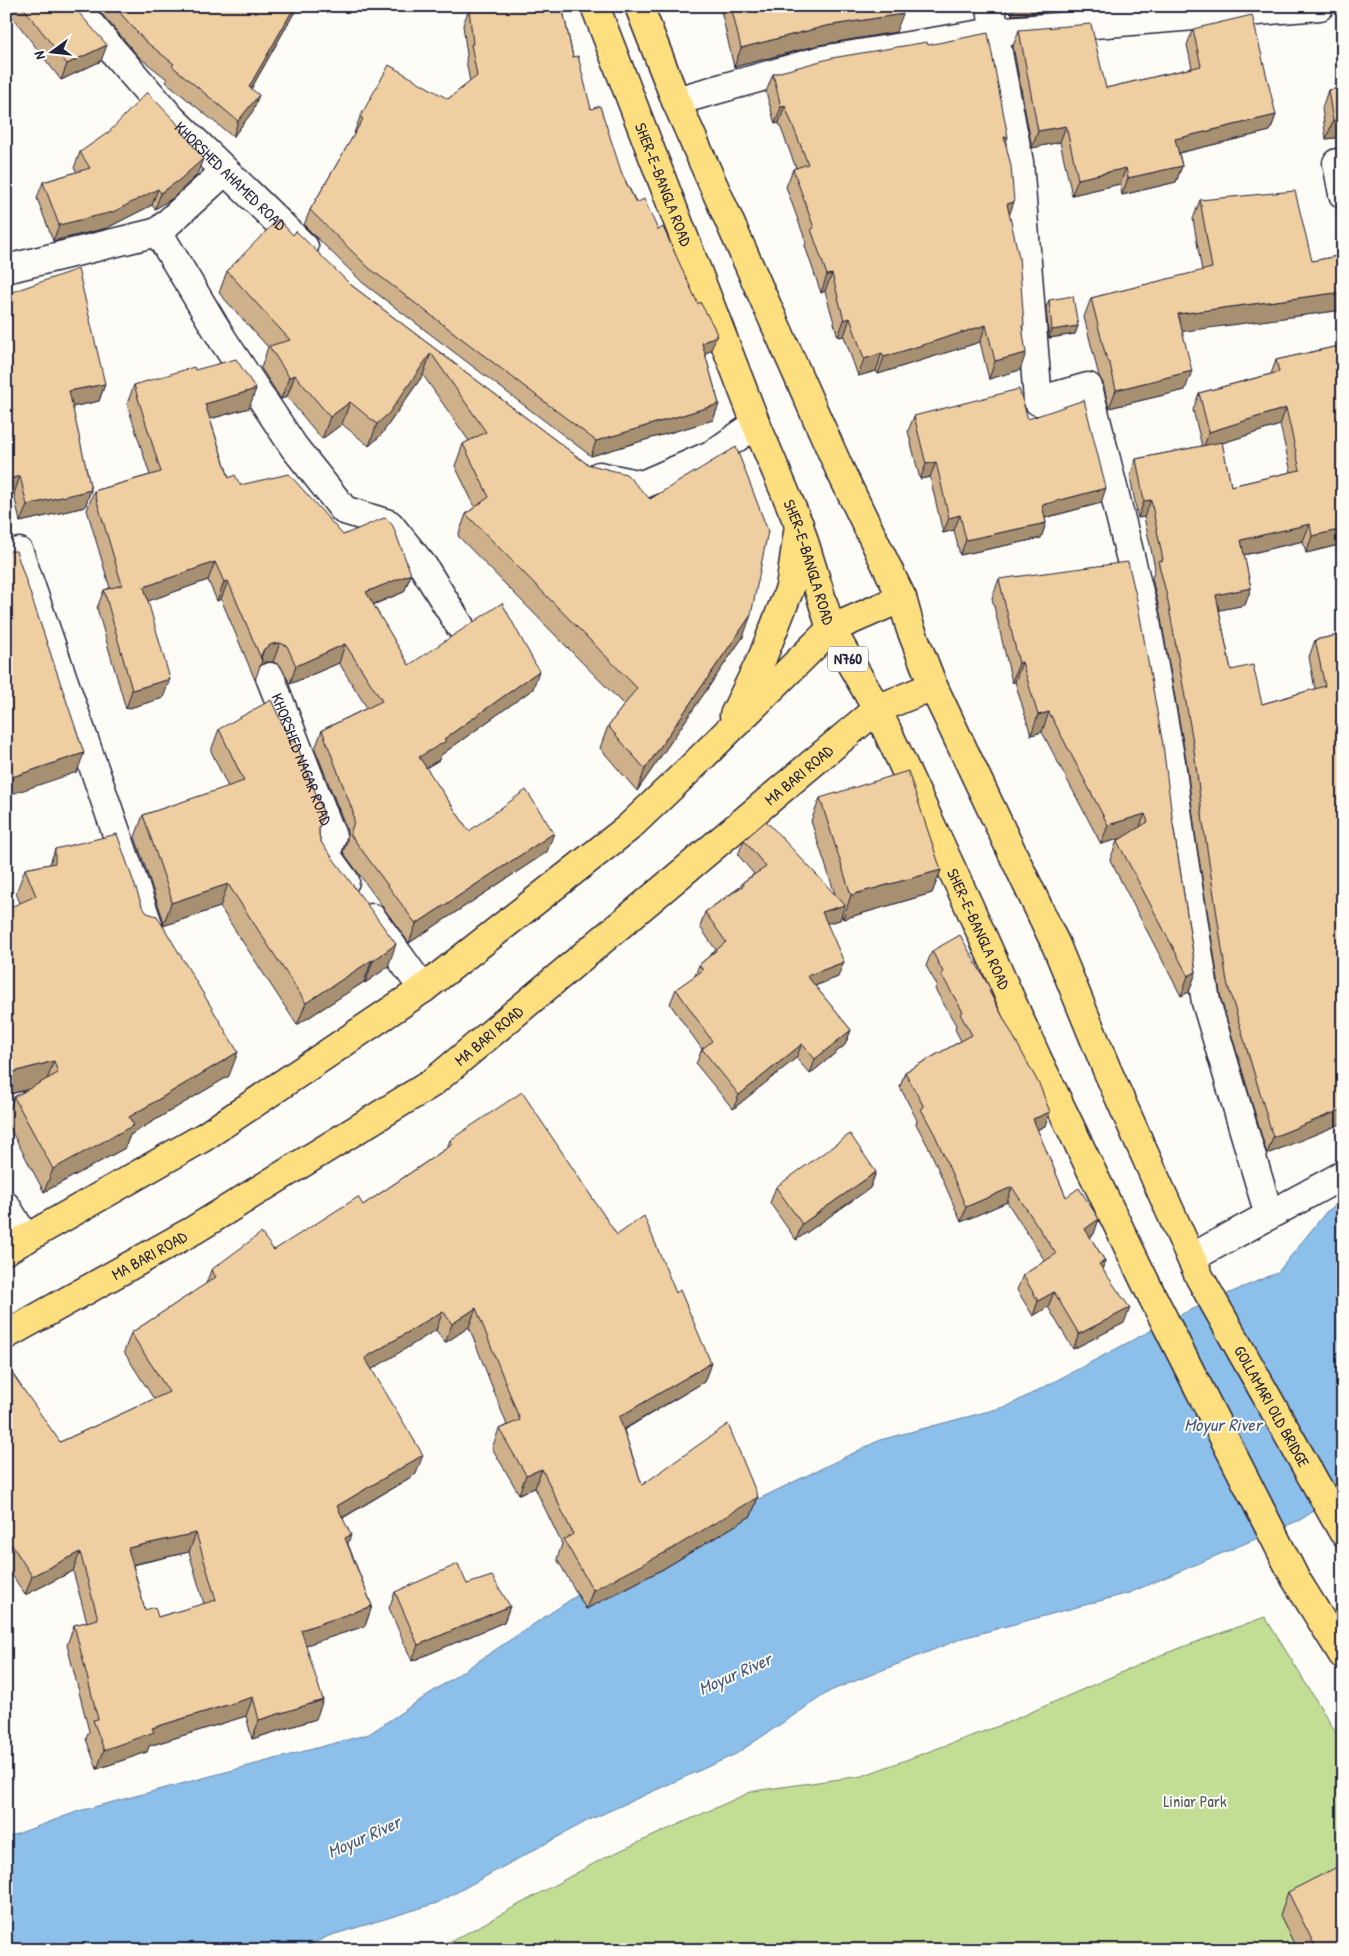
<svg xmlns="http://www.w3.org/2000/svg" width="1349" height="1956" font-family="'Patrick Hand',sans-serif">
	<style>
		.green { fill: #c2de95; stroke: #728068 }
		.water { fill: #8cbfe9; stroke: #6280a3 }
		.lines { fill: none; stroke-linecap: round; stroke-linejoin: round }
		.minor-casing { stroke: #22223b; stroke-width: 31 }
		.major-casing { stroke: #22223b; stroke-width: 31 }
		.highway-casing { stroke: #22223b; stroke-width: 31 }
		.minor { stroke: #fdfcf7; stroke-width: 28 }
		.major { stroke: #fedf80; stroke-width: 28 }
		.highway { stroke: #fedf80; stroke-width: 28 }
		.wall { fill: #ceb18a; stroke: #22223b; fill-rule: evenodd }
		.shaded-wall { fill: #a79071; stroke: #22223b }
		.building { fill: #efcea1; stroke: #22223b; fill-rule: evenodd }
		.labels { text-anchor: middle; stroke-width: 4; stroke-linejoin: round; paint-order: stroke }
		.shield { fill: #fdfcf7; stroke: #646373; stroke-width: 1 }
		.shield-label { font-size: 15px; font-weight: bold; fill: #22223b }
		.street-label { font-size: 16px; fill: #22223b; stroke: #fdfcf7 }
		.park-label { font-size: 16px; fill: #525a56; stroke: #fdfcf7 }
		.water-label { font-size: 18px; font-style: italic; fill: #475978; stroke: #fdfcf7 }
	</style>
	<rect width="100%" height="100%" fill="#fdfcf7"/>
	<filter id="ink" filterUnits="userSpaceOnUse"><feTurbulence type="fractalNoise" baseFrequency=".02" numOctaves="2"/><feDisplacementMap in="SourceGraphic" scale="10" xChannelSelector="R" yChannelSelector="G"/><feConvolveMatrix kernelMatrix="1 2 1 2 8 2 1 2 1" color-interpolation-filters="sRGB"/></filter>
	<g filter="url(#ink)">
		<path class="green" d="M1265 1617 1343 1744V1950H421L454 1940 604 1858 753 1791 862 1776 1004 1724 1161 1655Z"/>
		<path class="water" d="M1343 1200V1492L1300 1520 1129 1593 963 1638 830 1691 736 1754 587 1821 437 1903 329 1936 298 1950H6V1838L79 1811 369 1734 621 1566 880 1440 1008 1406 1184 1313 1278 1272 1326 1212Z"/>
		<g class="lines">
			<g class="minor-casing">
				<g id="minor">
					<path id="s1" d="M74 6 171 118 304 247"/>
					<path d="M991 6 994 32 1019 162 1038 401 1088 387 1145 616 1171 762 1181 841 1206 1002 1269 1215"/>
					<path d="M676 101 822 60 994 32 1320 6"/>
					<path d="M1343 162 1337 163 1343 194"/>
					<path d="M158 232 223 340 294 447 344 510 389 524 423 566 460 626"/>
					<path d="M6 269 158 232 225 171"/>
					<path d="M599 476 642 485 713 454 756 424"/>
					<path d="M6 555 19 552 148 924"/>
					<path id="s2" d="M270 677 332 836 326 855 345 881"/>
					<path d="M372 918 423 989"/>
					<path d="M6 1206 26 1239"/>
					<path d="M1191 1258 1343 1175"/>
				</g>
			</g>
			<g class="major-casing">
				<g id="major">
					<path d="M734 715 763 656 790 588 799 525"/>
					<path d="M6 1250 204 1137 423 989 628 828 690 769 831 629 902 598"/>
					<path id="s3" d="M6 1335 194 1230 432 1083 877 709 933 686"/>
				</g>
			</g>
			<g class="highway-casing">
				<g id="highway">
					<path id="s4" d="M595 6 756 424 799 525 831 629 877 709 968 904 1037 1058 1150 1292 1295 1578 1343 1655"/>
					<path id="s5" d="M639 6 676 101 839 468 902 598 910 627 933 686 1056 945 1107 1070 1191 1258 1200 1278 1343 1532"/>
				</g>
			</g>
			<use href="#minor" class="minor"/>
			<use href="#major" class="major"/>
			<use href="#highway" class="highway"/>
		</g>
		<g class="wall">
			<path d="M15 6H73L101 61 61 80 11 15Z"/>
			<path d="M95 6H298L251 89 253 111 233 137 166 82 167 79 139 57Z"/>
			<path d="M475 6H562L573 57 591 109 622 174 711 350 705 354 719 404 713 420 591 456 363 283 304 225 310 210 355 133H354L360 117 448 99 470 82 466 60 467 55 463 25 469 9 476 8Z"/>
			<path d="M720 6H901L896 32 819 45 734 67Z"/>
			<path d="M1011 6H1109L1012 15Z"/>
			<path d="M1193 29 1276 115 1270 131 1179 153 1182 166 1176 182 1122 195 1120 184 1072 195 1060 142 1032 148 1013 46 1019 30 1106 88 1192 68 1187 45Z"/>
			<path d="M928 45 1006 143 1009 215 1023 329 1020 370 989 379 980 342 878 374 876 371 858 376 844 336 838 337 825 291 821 293 805 246 806 242 786 187 793 169 796 168 779 123 775 124 766 92 773 74Z"/>
			<path d="M1343 88V137L1326 139 1322 108 1328 90Z"/>
			<path d="M80 152 197 175 173 198 155 209 152 205 107 228 53 241 37 198 43 182 77 172 74 168Z"/>
			<path d="M1343 193V245L1337 208Z"/>
			<path d="M1200 200 1312 261 1343 255V310L1182 331 1185 390 1109 408 1103 383 1099 376 1084 317 1091 298 1202 271 1193 219Z"/>
			<path d="M293 235 351 285 587 464 743 637 637 791 600 748 608 726 624 705 458 536 466 514 475 507 455 466 463 444 469 441 423 375 381 435 369 446 342 424 322 439 287 397 281 399 261 368 268 347 219 293 227 271Z"/>
			<path d="M6 294 105 384 99 401 72 407 91 490 85 507 20 522 14 494Z"/>
			<path d="M1049 300 1078 326 1075 334 1049 338 1046 308Z"/>
			<path d="M1343 345V544L1306 553 1303 541 1244 555 1251 588 1245 605 1219 610 1231 670 1262 704 1315 689 1309 657 1315 640 1343 634V1123L1267 1154 1221 999 1196 839 1186 759 1160 613 1152 578 1155 568 1144 517 1138 518 1130 476 1136 459 1202 446 1193 410 1199 393 1271 374 1276 360ZM1280 425 1291 472 1231 486 1222 443Z"/>
			<path d="M195 370 249 408 210 419 229 478 240 485 343 535 411 574 404 592 373 605 409 665 533 689 441 755 439 760 426 768 469 831 547 852 409 943 343 852 347 841V830L315 749 322 730 367 708 339 663 290 684 280 665 273 662H265L260 666 255 680 221 599 217 601 208 580 148 601 163 698 126 709 97 608 104 590 110 588 87 510 94 491 150 475 127 404 134 385Z"/>
			<path d="M914 416 1028 419 1101 503 1045 518 1046 523 1041 538 960 555 954 530 943 533 930 477 920 479 908 431Z"/>
			<path d="M999 579 1173 824 1196 972 1189 992 1181 996 1110 860 1117 841 1119 839 1101 844 1042 732 1031 735 1015 682H1012L992 598Z"/>
			<path d="M219 729 319 828V835L321 842 388 967 365 983 364 982 297 1025 220 907 163 926V919L135 837 143 815 228 787 211 751Z"/>
			<path d="M820 798 941 870 932 893 843 919 842 915 840 920 827 923 838 977 815 986 851 1030 845 1045 810 1074 796 1058 733 1109 696 1064 702 1049 670 1004 676 989 695 976 699 965 716 950 700 927 705 912 740 887 743 882 754 874 738 855 744 840 835 894 811 821Z"/>
			<path d="M55 849 142 906 229 1076 130 1135 125 1148 44 1192 6 1121V1118L14 1097 28 1090 6 1095 20 903 16 893 25 869 50 864Z"/>
			<path d="M932 951 990 993 1050 1112 1045 1126 1037 1130 1066 1197 1094 1234 1090 1237 1105 1261 1102 1269 1124 1323 1073 1349 1048 1307 1033 1316 1017 1290 1023 1275 1045 1261 1007 1202 961 1222 930 1150 916 1124 917 1120 900 1087 905 1072 961 1041 955 1029 956 1025 935 989 937 985 926 966Z"/>
			<path d="M450 1140 617 1235 676 1293 711 1363 704 1382 624 1430 642 1485 758 1497 751 1516 663 1569 586 1609 557 1559 562 1544 535 1488 519 1494 492 1448 499 1429 507 1425 469 1327 445 1343 436 1330 372 1369 416 1474 343 1518 348 1544 372 1606 365 1626 306 1645 316 1719 252 1739 246 1716 149 1746 147 1752 97 1769 86 1739 89 1731 67 1645 74 1625 87 1622 73 1571 25 1595 6 1565V1378L60 1442 154 1399 124 1352 131 1333 206 1284 211 1270 274 1250 363 1205 447 1148ZM189 1552 204 1604 158 1617 145 1610 133 1565Z"/>
			<path d="M876 1172 870 1188 796 1240 770 1203 776 1187Z"/>
			<path d="M467 1584 510 1606 504 1622 412 1661 389 1608 395 1592Z"/>
			<path d="M1288 1892 1343 1950H1297L1280 1915Z"/>
		</g>
		<g class="shaded-wall">
			<path d="M295 6H298L243 103 249 87Z"/>
			<path d="M1015 6H1109L1012 15Z"/>
			<path d="M903 14 896 32 819 45 734 67 741 48 826 26Z"/>
			<path d="M107 45 101 61 61 80 67 64Z"/>
			<path d="M259 95 253 111 233 137 238 121Z"/>
			<path d="M785 106 779 123 775 124 781 107Z"/>
			<path d="M1276 115 1270 131 1170 155 1175 139Z"/>
			<path d="M1343 119V137L1326 139 1333 121Z"/>
			<path d="M1066 126 1060 142 1032 148 1038 131Z"/>
			<path d="M1004 137H1008L1002 154Z"/>
			<path d="M203 159 197 175 173 198 155 209 161 193Z"/>
			<path d="M1182 166 1176 182 1122 195 1128 178Z"/>
			<path d="M1126 168 1120 184 1072 195 1078 179Z"/>
			<path d="M158 189 152 205 107 228 53 241 59 225Z"/>
			<path d="M1014 202 1008 219 1007 204Z"/>
			<path d="M832 274 825 291 821 293 827 275Z"/>
			<path d="M1343 292V310L1171 333 1178 314Z"/>
			<path d="M850 318 844 336 838 337 844 320Z"/>
			<path d="M986 325 980 342 878 374 884 357Z"/>
			<path d="M1078 326 1075 334 1049 338 1052 330Z"/>
			<path d="M717 335 711 350 697 358 702 343Z"/>
			<path d="M431 353 423 375 381 435 369 446 377 424Z"/>
			<path d="M882 353 876 371 858 376 864 359Z"/>
			<path d="M1026 353 1020 370 989 379 995 361Z"/>
			<path d="M1192 371 1185 390 1109 408 1116 390Z"/>
			<path d="M295 375 287 397 281 399 289 377Z"/>
			<path d="M105 384 99 401 62 409 69 391Z"/>
			<path d="M256 389 249 408 199 422 205 404Z"/>
			<path d="M350 402 342 424 322 439 330 417Z"/>
			<path d="M719 404 713 420 591 456 596 441Z"/>
			<path d="M1286 408 1280 425 1203 449 1209 432Z"/>
			<path d="M936 462 930 477 920 479 926 464Z"/>
			<path d="M20 476 14 494 6 496V480Z"/>
			<path d="M1106 488 1101 503 1036 520 1042 505Z"/>
			<path d="M91 490 85 507 20 522 27 505Z"/>
			<path d="M1151 500 1144 517 1138 518 1144 501Z"/>
			<path d="M960 515 954 530 943 533 949 518Z"/>
			<path d="M1046 523 1041 538 960 555 966 540Z"/>
			<path d="M1310 524 1303 541 1235 557 1241 540Z"/>
			<path d="M1343 529V544L1306 553 1312 536Z"/>
			<path d="M215 562 208 580 137 605 144 587Z"/>
			<path d="M411 574 404 592 359 610 366 592Z"/>
			<path d="M228 581 221 599 217 601 224 582Z"/>
			<path d="M1251 588 1245 605 1210 612 1216 595Z"/>
			<path d="M751 615 743 637 637 791 645 769Z"/>
			<path d="M280 643 273 662H265L260 666 262 661 261 658 264 649 272 644Z"/>
			<path d="M345 644 339 663 290 684 296 666Z"/>
			<path d="M1022 662 1015 682H1012L1019 663Z"/>
			<path d="M539 671 533 689 441 755 439 760 412 776 419 757Z"/>
			<path d="M170 679 163 698 126 709 132 690Z"/>
			<path d="M1049 712 1042 732 1031 735 1038 715Z"/>
			<path d="M84 753 77 772 6 796V779Z"/>
			<path d="M1145 814 1137 834 1101 844 1108 825Z"/>
			<path d="M554 833 547 852 409 943 416 924Z"/>
			<path d="M941 870 932 893 843 919 851 895Z"/>
			<path d="M228 884 220 907 163 926 171 903Z"/>
			<path d="M845 905 840 920 817 926 822 912Z"/>
			<path d="M396 944 388 967 365 983 373 961Z"/>
			<path d="M372 960 364 982 297 1025 306 1003Z"/>
			<path d="M844 962 838 977 801 991 807 976Z"/>
			<path d="M1196 972 1189 992 1181 996 1188 976Z"/>
			<path d="M851 1030 845 1045 810 1074 815 1059Z"/>
			<path d="M802 1044 796 1058 733 1109 739 1095Z"/>
			<path d="M238 1052 229 1076 130 1135 125 1148 44 1192 53 1169 129 1117Z"/>
			<path d="M54 1061 45 1085 6 1095V1074Z"/>
			<path d="M1343 1109V1123L1267 1154 1273 1137Z"/>
			<path d="M1050 1112 1045 1126 1027 1134 1033 1119Z"/>
			<path d="M876 1172 870 1188 796 1240 802 1224Z"/>
			<path d="M1012 1187 1007 1202 961 1222 966 1207Z"/>
			<path d="M1099 1219 1094 1234 1080 1244 1085 1229Z"/>
			<path d="M1105 1261 1100 1276 1099 1264Z"/>
			<path d="M1054 1292 1048 1307 1033 1316 1038 1301Z"/>
			<path d="M476 1308 469 1327 445 1343 452 1324Z"/>
			<path d="M1130 1308 1124 1323 1073 1349 1079 1334Z"/>
			<path d="M443 1311 436 1330 358 1378 365 1358Z"/>
			<path d="M711 1363 704 1382 612 1436 619 1417Z"/>
			<path d="M423 1455 416 1474 330 1525 337 1506Z"/>
			<path d="M542 1469 535 1488 519 1494 526 1475Z"/>
			<path d="M758 1497 751 1516 663 1569 586 1609 593 1590Z"/>
			<path d="M196 1533 189 1552 121 1567 128 1548Z"/>
			<path d="M351 1535 344 1554 345 1538Z"/>
			<path d="M12 1545 6 1561V1548Z"/>
			<path d="M80 1552 73 1571 25 1595 32 1576Z"/>
			<path d="M372 1606 365 1626 294 1649 301 1630Z"/>
			<path d="M510 1606 504 1622 412 1661 418 1645Z"/>
			<path d="M253 1697 246 1716 149 1746 147 1752 97 1769 104 1750 152 1728Z"/>
			<path d="M323 1700 316 1719 252 1739 259 1720Z"/>
		</g>
		<g class="building">
			<path d="M22 6H73L107 45 67 64Z"/>
			<path d="M114 6H295L249 87 259 95 238 121 172 66 174 64 145 41Z"/>
			<path d="M485 6H562L573 57 578 56 591 109 600 106 622 174 636 203 644 199 658 230 663 227 698 304 700 302 714 327 717 335 702 343 719 404 596 441 369 268 310 210 363 119 360 117 389 65 448 99 477 76 471 44H473L469 9 485 7Z"/>
			<path d="M731 6H901L903 14 826 26 741 48Z"/>
			<path d="M1252 15 1276 115 1175 139 1182 166 1128 178 1126 168 1078 179 1066 126 1038 131 1019 30 1091 24 1106 88 1201 66 1193 29Z"/>
			<path d="M988 33 1008 137H1004L1011 166 1014 202 1007 204 1019 257 1024 325 1022 326 1026 353 995 361 986 325 884 357 882 353 864 359 850 318 844 320 832 274 827 275 811 229 814 228 793 169 808 164 785 106 781 107 773 74 832 58 927 42 928 45Z"/>
			<path d="M1343 88V119L1333 121 1328 90Z"/>
			<path d="M147 92 175 121 203 159 178 181 161 193 158 189 113 212 59 225 43 182 90 168 80 152 109 132Z"/>
			<path d="M1295 191 1312 261 1343 255V292L1178 314 1192 371 1116 390 1110 364 1106 357 1091 298 1212 268 1200 200Z"/>
			<path d="M278 219 293 235 296 231 351 285 587 464 626 474 650 499 736 447 768 531 751 615 645 769 608 726 637 688 466 514 489 497 463 444 486 432 431 353 389 413 377 424 350 402 330 417 295 375 289 377 269 346 290 340 227 271Z"/>
			<path d="M78 269 105 384 69 391 91 490 27 505 20 476 6 480V294Z"/>
			<path d="M1073 296 1078 326 1052 330 1049 300Z"/>
			<path d="M1343 345V529L1312 536 1310 524 1241 540 1251 588 1216 595 1231 670 1253 665 1262 704 1325 686 1315 640 1343 634V1109L1273 1137 1227 982 1203 822 1193 742 1167 596 1158 561 1163 560 1151 500 1144 501 1136 459 1222 442 1231 486 1300 470 1286 408 1209 432 1199 393 1279 372 1276 360Z"/>
			<path d="M236 359 256 389 205 404 229 478 235 475 240 485 289 474 343 535 384 518 387 519 393 526 411 574 366 592 409 665 502 603 539 671 444 739 446 741 419 757 469 831 526 790 554 833 416 924 350 834 354 822 353 812 322 730 382 701 345 644 296 666 287 646 280 643 272 644 264 649 261 655 262 661 228 581 224 582 215 562 144 587 170 679 132 690 104 590 122 585 94 491 161 472 134 385 194 367 195 370Z"/>
			<path d="M1019 389 1028 419 1084 400 1106 488 1042 505 1046 523 966 540 960 515 949 518 936 462 926 464 914 416Z"/>
			<path d="M6 550 8 551H16L84 753 6 779Z"/>
			<path d="M1128 562 1137 600 1163 745 1173 824 1196 972 1188 976 1117 841 1148 822 1145 814 1108 825 1049 712 1038 715 1022 662 1019 663 999 579Z"/>
			<path d="M271 700 291 742 295 740 324 814 319 828V835L321 842 396 944 373 961 372 960 306 1003 228 884 171 903V897L143 815 244 781 219 729Z"/>
			<path d="M908 771 941 870 851 895 820 798Z"/>
			<path d="M766 821 845 905 822 912 844 962 807 976 851 1030 815 1059 802 1044 739 1095 702 1049 712 1041 676 989 703 970 699 965 726 942 705 912 744 885 743 882 766 867 744 840Z"/>
			<path d="M117 834 142 906 147 913 157 916 238 1052 129 1117 134 1125 53 1169 14 1097 58 1073 54 1061 6 1074V909L36 896 25 869 55 863V849Z"/>
			<path d="M960 935 991 990 989 991 1040 1086 1050 1112 1033 1119 1066 1197 1079 1188 1099 1219 1085 1229 1105 1261 1099 1264 1130 1308 1079 1334 1054 1292 1038 1301 1023 1275 1056 1254 1012 1187 966 1207 935 1135 921 1109 924 1107 905 1072 972 1035 960 1014 963 1012 941 974 943 972 932 951Z"/>
			<path d="M522 1092 617 1235 644 1216 676 1293 680 1290 711 1363 619 1417 642 1485 728 1424 758 1497 670 1550 593 1590 564 1540 573 1534 542 1469 526 1475 499 1429 520 1420 476 1308 452 1324 443 1311 365 1358 423 1455 337 1506 351 1535 345 1538 372 1606 301 1630 323 1700 259 1720 253 1697 152 1728 154 1732 104 1750 93 1720 98 1719 74 1625 98 1619 80 1552 32 1576 12 1545 6 1548V1378L12 1373 60 1442 169 1392 131 1333 216 1277 211 1270 261 1233 274 1250 358 1197 363 1205 453 1144 450 1140ZM196 1533 216 1600 158 1617 155 1607 145 1610 128 1548Z"/>
			<path d="M850 1134 876 1172 802 1224 776 1187Z"/>
			<path d="M458 1564 467 1584 492 1576 510 1606 418 1645 395 1592Z"/>
			<path d="M1343 1864V1950H1317L1288 1892Z"/>
		</g>
	</g>
	<g class="labels">
		<rect class="shield" x="828" y="646.5" width="40" height="25" rx="4"/>
		<g class="shield-label">
			<text x="848" y="664">N760</text>
		</g>
		<g class="street-label">
			<text dy="6" stroke="none"><textPath href="#s1" startOffset="231">KHORSHED AHAMED ROAD</textPath></text>
			<text dy="6" stroke="none"><textPath href="#s4" startOffset="191">SHER-E-BANGLA ROAD</textPath></text>
			<text dy="6" stroke="none"><textPath href="#s4" startOffset="596">SHER-E-BANGLA ROAD</textPath></text>
			<text dy="6" stroke="none"><textPath href="#s2" startOffset="88">KHORSHED NAGAR ROAD</textPath></text>
			<text dy="6" stroke="none"><textPath href="#s3" startOffset="974">MA BARI ROAD</textPath></text>
			<text dy="6" stroke="none"><textPath href="#s4" startOffset="1001">SHER-E-BANGLA ROAD</textPath></text>
			<text dy="6" stroke="none"><textPath href="#s3" startOffset="569">MA BARI ROAD</textPath></text>
			<text dy="6" stroke="none"><textPath href="#s3" startOffset="164">MA BARI ROAD</textPath></text>
			<text dy="6" stroke="none"><textPath href="#s5" startOffset="1538">GOLLAMARI OLD BRIDGE</textPath></text>
		</g>
		<g class="park-label">
			<text x="1195" y="1807">Liniar Park</text>
		</g>
		<g class="water-label">
			<text x="1223" y="1431">Moyur River</text>
			<text transform="translate(735 1674) rotate(-24)" y="6">Moyur River</text>
			<text transform="translate(364 1837) rotate(-24)" y="6">Moyur River</text>
		</g>
	</g>
	<rect width="1349" height="1956" fill="none" stroke="#fdfcf7" stroke-width="25"/>
	<rect x="12" y="12" width="1324" height="1931" fill="none" stroke="#22223b" stroke-width="2" filter="url(#ink)"/>
	<g transform="translate(52 52) rotate(255)" stroke="#fdfcf7" stroke-width="4" paint-order="stroke">
	<path d="M0-4L9 19L0 12L-9 19Z" fill="#22223b"/>
	<text y="-8" font-size="14" font-weight="bold" text-anchor="middle" fill="#22223b">N</text>
	</g>
</svg>
